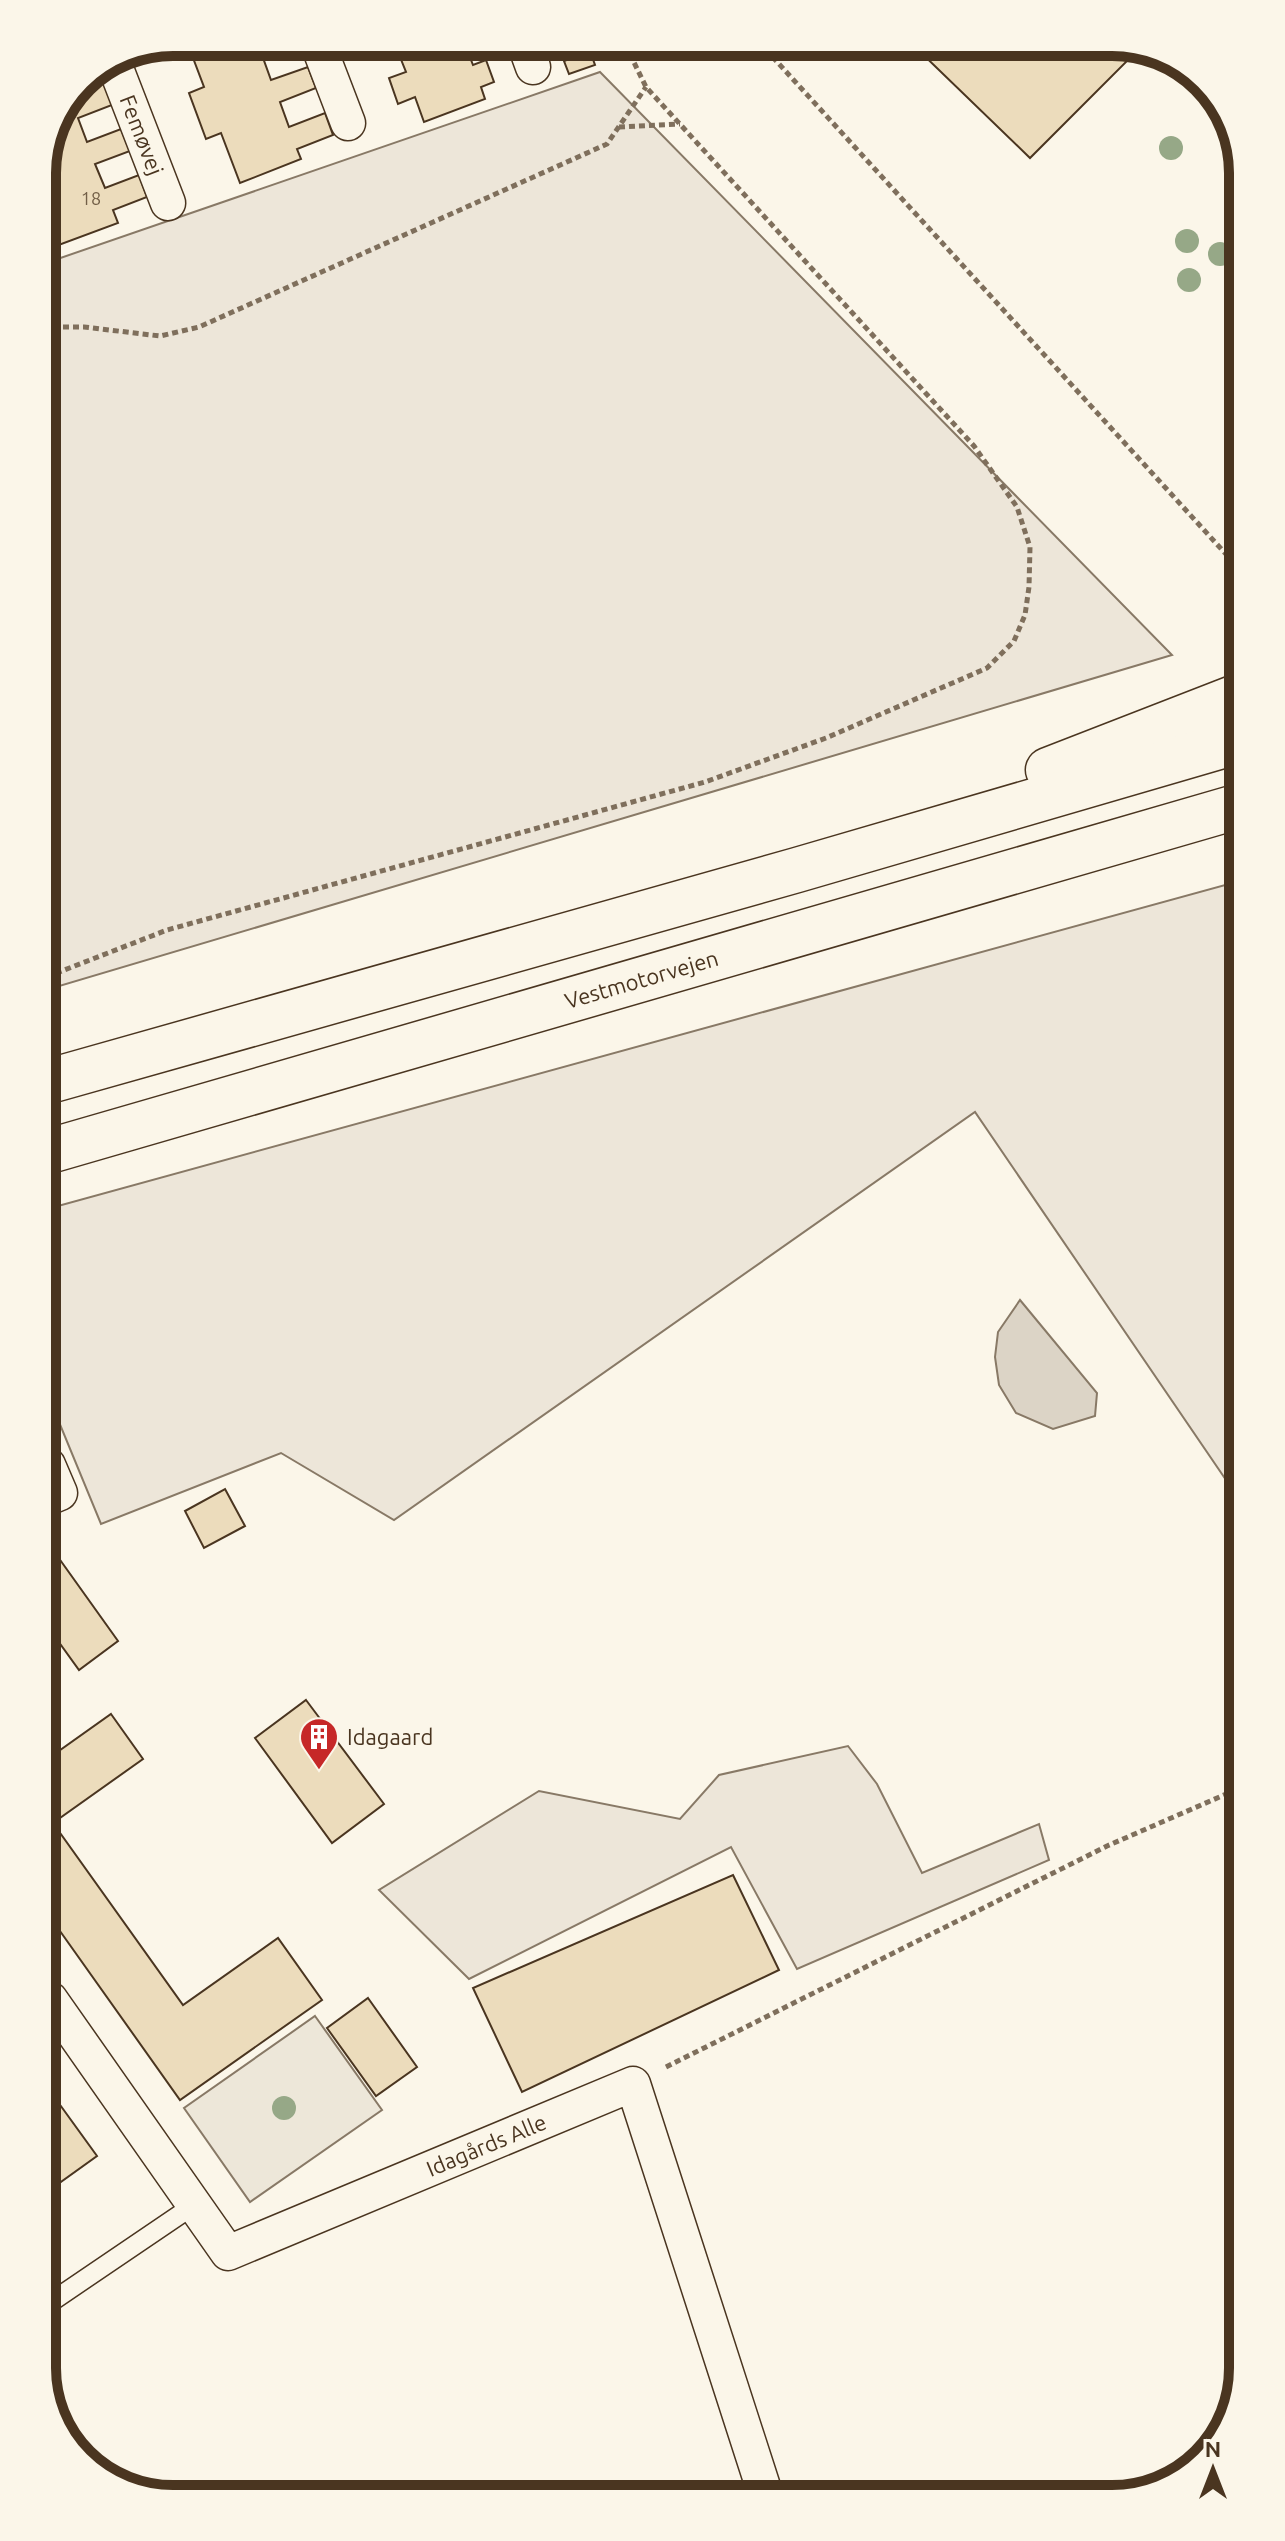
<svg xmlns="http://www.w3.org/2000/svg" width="1285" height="2541" font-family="Ubuntu,sans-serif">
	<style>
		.green { fill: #ede6d9; stroke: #887966; stroke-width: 2 }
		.parking { fill: #ede7d9; stroke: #887966; stroke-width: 2 }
		.water { fill: #dcd4c6; stroke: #887966; stroke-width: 2 }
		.building { fill: #ecdcbc; stroke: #4a3520; stroke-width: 2 }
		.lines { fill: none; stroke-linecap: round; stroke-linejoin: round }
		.service-casing { stroke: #4a3520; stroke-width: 21 }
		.minor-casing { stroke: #4a3520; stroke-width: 37 }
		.motorway-casing { stroke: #4a3520; stroke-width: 47 }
		.path { stroke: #7f6f5c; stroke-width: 5; stroke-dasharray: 6 4; stroke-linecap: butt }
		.service { stroke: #fbf6e9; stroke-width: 18 }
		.minor { stroke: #fbf6e9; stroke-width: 34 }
		.motorway { stroke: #fbf6e9; stroke-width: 44 }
		.tree { fill: #96a887 }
		.labels { text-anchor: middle; stroke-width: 6; stroke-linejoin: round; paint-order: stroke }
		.number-label { font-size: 18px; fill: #725f47 }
		.street-label { font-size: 22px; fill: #4a3520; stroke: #fbf6e9 }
		.poi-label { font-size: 22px; fill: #4a3520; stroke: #fbf6e9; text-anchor: start }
		.rim { fill: none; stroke: #4a3520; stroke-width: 10 }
	</style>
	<rect width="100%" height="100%" fill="#fbf6e9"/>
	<g class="green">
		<path d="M600 72 1172 655 46 990 43 264Z"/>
		<path d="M1236 882 1239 1499 975 1112 394 1520 281 1453 101 1524 47 1393V1209Z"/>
		<path d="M848 1746 877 1784 922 1873 1039 1824 1049 1860 797 1969 731 1847 469 1979 379 1890 539 1791 680 1819 719 1775Z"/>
	</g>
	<path class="parking" d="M315 2016 382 2110 250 2202 184 2108Z"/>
	<path class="water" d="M1020 1300 1097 1393 1095 1416 1053 1429 1016 1413 999 1385 995 1357 998 1332Z"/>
	<g class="building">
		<path d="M187 42H299L274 53V51L262 55 271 80 308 67 316 88 280 102 289 127 325 113 333 135 297 149 301 159 240 183 221 133 206 139 189 93 204 87Z"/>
		<path d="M394 42H464L473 65 486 60 494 82 481 87 485 99 424 122 415 97 398 104 389 78 406 72Z"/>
		<path d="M910 42H1121L1139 49 1030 158Z"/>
		<path d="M590 51 595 65 569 74 564 61Z"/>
		<path d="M104 83 112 105 78 118 87 142 121 129 130 151 95 164 105 188 139 175 147 197 113 210 118 223 56 246 42 211V165L74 95Z"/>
		<path d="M225 1489 245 1526 204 1548 185 1511Z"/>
		<path d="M48 1543 118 1641 79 1670 48 1627Z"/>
		<path d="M306 1700 384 1804 332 1843 255 1738Z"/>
		<path d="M111 1714 143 1759 53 1823 183 2005 278 1938 322 2000 180 2100 50 1917 49 1758Z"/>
		<path d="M733 1875 779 1970 522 2092 473 1988Z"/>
		<path d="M368 1998 417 2067 376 2096 327 2028Z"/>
		<path d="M50 2091 97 2156 51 2189Z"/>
	</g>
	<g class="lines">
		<g class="service-casing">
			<path id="service" d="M51 2302 194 2205"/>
		</g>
		<g class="minor-casing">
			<g id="minor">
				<path d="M317 42 348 123"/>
				<path d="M524 42 533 67"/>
				<path id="s1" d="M115 66 168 203"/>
				<path d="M48 1465 60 1493 48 1498"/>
				<path id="s2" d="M50 1999 228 2253 633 2084 765 2493"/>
			</g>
		</g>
		<g class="motorway-casing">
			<g id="motorway">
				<path d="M1048 770 1236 697"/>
				<path d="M46 1082 797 870 1236 742"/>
				<path id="s3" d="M46 1152 1236 807"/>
			</g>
		</g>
		<g class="path">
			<path d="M759 42 1235 564"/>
			<path d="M619 127 680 124"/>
			<path d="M43 327H84L160 336 199 327 607 144 646 87"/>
			<path d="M46 974H54L167 930 705 782 826 738 987 668 1014 641 1025 615 1029 587 1030 547 1017 507 974 446 646 87 624 42"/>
			<path d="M666 2067 1107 1846 1240 1788"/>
		</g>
		<use href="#service" class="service"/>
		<use href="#minor" class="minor"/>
		<use href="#motorway" class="motorway"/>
	</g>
	<g class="tree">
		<circle cx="1171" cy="148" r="12"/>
		<circle cx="1187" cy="241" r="12"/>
		<circle cx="1220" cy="254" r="12"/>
		<circle cx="1189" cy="280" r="12"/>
		<circle cx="284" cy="2108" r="12"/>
	</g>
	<defs>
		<g id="building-pin" transform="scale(2)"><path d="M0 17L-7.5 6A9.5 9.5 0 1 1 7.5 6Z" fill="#c62828" stroke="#fbf6e9"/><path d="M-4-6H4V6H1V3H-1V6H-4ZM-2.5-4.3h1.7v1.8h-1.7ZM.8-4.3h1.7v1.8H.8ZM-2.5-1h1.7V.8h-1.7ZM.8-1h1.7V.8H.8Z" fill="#fff"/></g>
	</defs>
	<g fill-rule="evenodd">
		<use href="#building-pin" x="319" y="1737"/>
	</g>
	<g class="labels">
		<g class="number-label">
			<text x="91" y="205">18</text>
		</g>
		<g class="street-label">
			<text dy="8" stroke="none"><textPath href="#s1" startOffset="74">Femøvej</textPath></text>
			<text dy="8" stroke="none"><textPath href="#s3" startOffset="620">Vestmotorvejen</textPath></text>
			<text dy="8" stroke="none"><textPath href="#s2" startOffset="590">Idagårds Alle</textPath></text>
		</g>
		<g class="poi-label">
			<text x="347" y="1745">Idagaard</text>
		</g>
	</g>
	<path d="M0 0H1285V2541H0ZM173 56H1112A117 117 0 0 1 1229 173V2368A117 117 0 0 1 1112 2485H173A117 117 0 0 1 56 2368V173A117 117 0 0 1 173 56Z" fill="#fbf6e9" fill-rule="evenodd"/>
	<path class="rim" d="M173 56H1112A117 117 0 0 1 1229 173V2368A117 117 0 0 1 1112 2485H173A117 117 0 0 1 56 2368V173A117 117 0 0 1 173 56Z"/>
	<g transform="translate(1213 2469)" stroke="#fbf6e9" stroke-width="6" paint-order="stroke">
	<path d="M0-6L14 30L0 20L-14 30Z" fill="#4a3520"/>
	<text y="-12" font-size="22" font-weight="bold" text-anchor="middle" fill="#4a3520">N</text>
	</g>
</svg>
